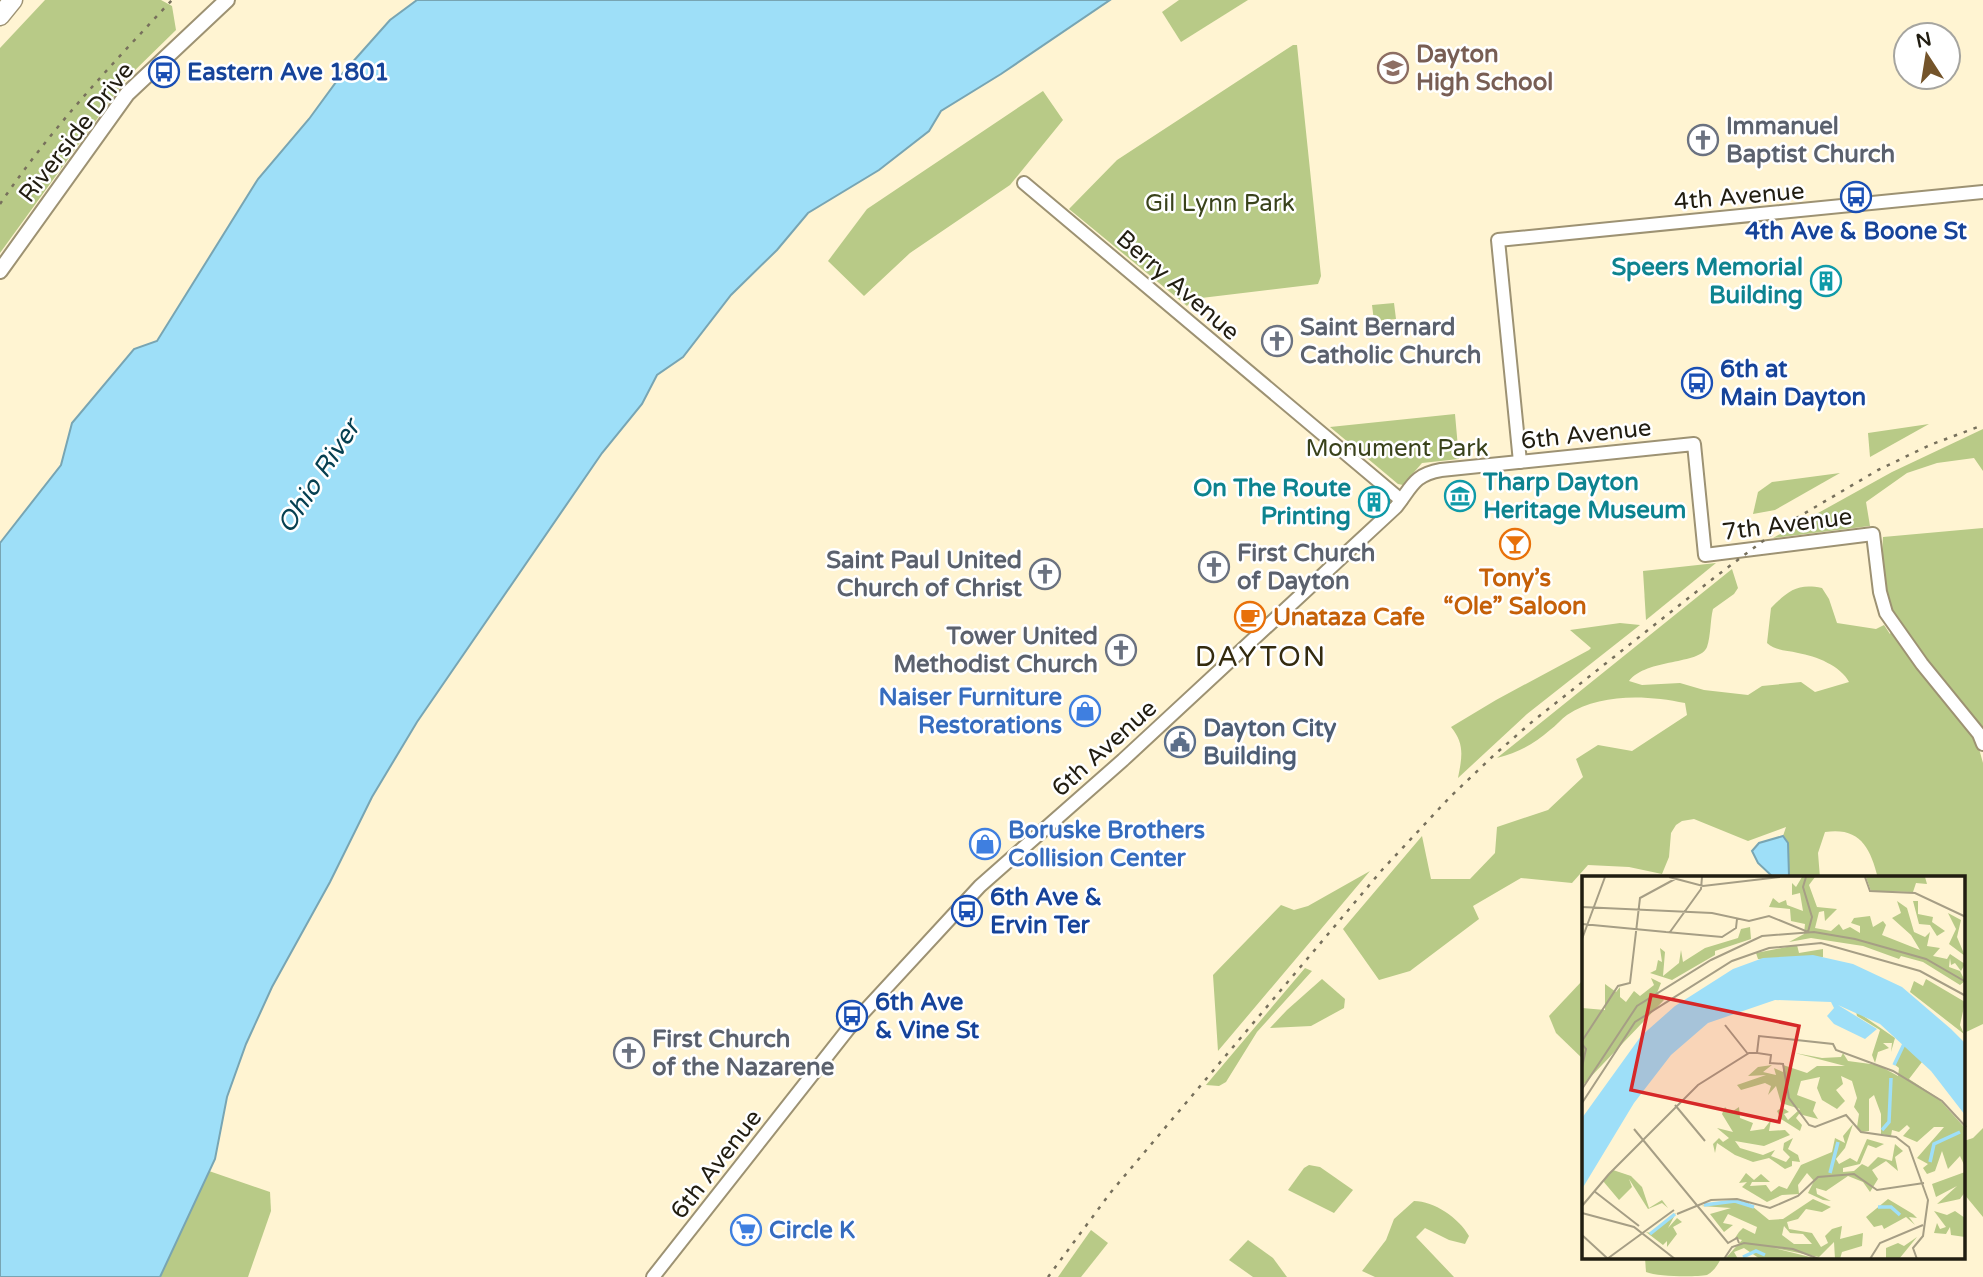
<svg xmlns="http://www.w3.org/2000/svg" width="1983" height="1277" font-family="'Varela Round',sans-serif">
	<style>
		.green { fill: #b8ca87 }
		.water { fill: #9edff8; stroke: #78a5b3; stroke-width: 2 }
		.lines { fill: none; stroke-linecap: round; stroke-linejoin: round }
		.secondary-casing { stroke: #9d9273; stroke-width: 16 }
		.primary-casing { stroke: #9d9273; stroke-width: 18 }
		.highway-casing { stroke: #9d9273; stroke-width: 21 }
		.secondary { stroke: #fff; stroke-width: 12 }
		.primary { stroke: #fff; stroke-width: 14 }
		.highway { stroke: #fff; stroke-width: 18 }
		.rail { stroke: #77705c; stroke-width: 2.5; stroke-dasharray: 3.5 7; stroke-linecap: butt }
		.labels { text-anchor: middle; stroke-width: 5; stroke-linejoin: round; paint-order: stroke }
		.education-label { font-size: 24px; font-weight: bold; fill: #785e54; stroke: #fff; text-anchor: start }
		.transit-label { font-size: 24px; font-weight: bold; fill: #164399; stroke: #fff; text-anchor: start }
		.worship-label { font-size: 24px; font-weight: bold; fill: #5b616d; stroke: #fff; text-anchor: start }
		.street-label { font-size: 24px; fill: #211d11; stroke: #fff }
		.park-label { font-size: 24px; fill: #39421b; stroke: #fff }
		.culture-label { font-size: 24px; font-weight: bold; fill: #0d838f; stroke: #fff; text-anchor: end }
		.food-label { font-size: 24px; font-weight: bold; fill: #c56008; stroke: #fff }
		.shop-label { font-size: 24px; font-weight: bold; fill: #366cbe; stroke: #fff; text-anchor: start }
		.service-label { font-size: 24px; font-weight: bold; fill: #4e5e75; stroke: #fff; text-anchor: start }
		.water-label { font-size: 26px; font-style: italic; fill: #064051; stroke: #fff }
		.quarter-label { font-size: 28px; letter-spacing: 2px; fill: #342b0f; stroke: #fff }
		.inset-river { fill: none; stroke: #9edff8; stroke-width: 3.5 }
		.inset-road { fill: none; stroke: #a69e85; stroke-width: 2 }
		.view { fill: #d62828; fill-opacity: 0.15; stroke: #d62828; stroke-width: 3.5 }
		.inset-edge { fill: none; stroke: #211d11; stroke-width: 3.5 }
	</style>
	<rect width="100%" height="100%" fill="#fff4d2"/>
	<g class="green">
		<path d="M45 0H161L172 6 176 30 126 79 0 253V48Z"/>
		<path d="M1179 0H1248L1181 42 1162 12Z"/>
		<path d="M1293 45H1297L1321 276 1318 284 1193 299 1187 306 1069 209 1117 160Z"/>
		<path d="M1043 91 1063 120 1010 185 910 253 864 296 828 261 867 209Z"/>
		<path d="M1394 303 1396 319 1374 321 1372 305Z"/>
		<path d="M1455 414 1459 459 1422 463 1403 485 1398 484 1330 427Z"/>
		<path d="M1929 424 1870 457 1868 433Z"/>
		<path d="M1983 429V471L1974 458 1937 463 1907 473 1866 502 1870 526 1773 538 1892 472Z"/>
		<path d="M1840 473 1775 510 1753 514 1758 492 1772 482Z"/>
		<path d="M1983 528V730L1899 624C1885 596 1880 568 1883 537Z"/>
		<path d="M1716 563 1646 620 1643 571Z"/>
		<path d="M1732 569 1738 588 1734 594 1713 609C1710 621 1711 635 1707 647 1700 665 1647 658 1629 681L1642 685 1680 683 1704 690 1748 695 1762 686 1801 682 1815 692 1849 682C1841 666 1816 656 1798 653 1786 650 1776 651 1767 643L1771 608C1788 591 1797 583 1822 588L1829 599 1837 623 1876 629 1884 625 1890 634 1891 632 1976 738 1983 763V1024L1964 1033V878H1878C1870 847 1860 827 1825 832L1818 853 1820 878H1784L1789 876 1788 843 1783 836 1786 827 1748 841 1694 819 1682 821 1676 825 1671 833 1669 857 1662 874 1629 867 1588 865 1572 883 1521 878 1473 906 1479 919 1410 971 1379 980 1343 929 1422 836 1431 879H1470L1495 853 1497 827 1548 810 1583 777 1576 759 1598 745 1632 751 1687 715 1685 703C1647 695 1600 693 1567 715 1561 719 1556 726 1550 730 1534 744 1518 753 1497 758Z"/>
		<path d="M1620 623 1640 625 1527 714 1458 778C1462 757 1465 744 1451 727L1496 700 1589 650 1591 648 1570 630Z"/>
		<path d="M1370 871 1218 1051 1213 975 1281 905 1294 910 1308 906Z"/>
		<path d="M1305 968 1312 971 1257 1032 1226 1082 1219 1086 1206 1085Z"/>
		<path d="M1322 979 1345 999 1344 1008 1311 1026 1270 1028 1287 1010Z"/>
		<path d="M1582 981 1584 983V1060L1556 1033 1549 1016Z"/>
		<path d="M1983 1128V1217L1964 1194V1141L1973 1138Z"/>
		<path d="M1309 1165 1320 1167 1353 1190 1334 1213 1288 1190 1304 1168Z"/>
		<path d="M209 1171 270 1192 271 1211 248 1277H160Z"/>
		<path d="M1414 1201C1434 1201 1459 1218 1469 1236L1465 1244 1449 1240 1425 1228 1416 1237 1454 1277H1375L1362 1271 1386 1240 1394 1219Z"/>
		<path d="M1091 1230 1108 1243 1081 1277H1058Z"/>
		<path d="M1248 1240 1273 1258 1287 1277H1253L1229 1260Z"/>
		<path d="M1645 1258H1721C1718 1265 1714 1271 1707 1275 1696 1277 1658 1277 1646 1272Z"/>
	</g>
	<g class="water">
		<path d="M417 0H1110L1001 74 941 111 929 131 879 170 808 213 777 250 731 295 683 357 657 375 642 404 602 453 417 722 372 797 330 882 272 987 246 1044 227 1097 215 1159 160 1277H0V543L61 465 72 423 134 349 157 341 258 179 309 119 342 74 390 20Z"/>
		<path d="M1783 836 1788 843 1789 876 1774 878 1758 863 1752 851 1759 843Z"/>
	</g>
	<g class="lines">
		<g class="secondary-casing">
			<g id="secondary">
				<path d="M1024 183 1401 500"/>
				<path d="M1520 462 1498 240 1983 192"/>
				<path d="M653 1277 849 1028 980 886 1123 760 1396 507C1412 487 1413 475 1441 470L1694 444 1705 555 1873 534 1880 592 1886 613 1922 664 1979 734 1983 744"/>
			</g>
		</g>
		<g class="primary-casing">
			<path id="primary" d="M0 271 127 94 227 0"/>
		</g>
		<g class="highway-casing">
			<path id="highway" d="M0 16 13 0"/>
		</g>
		<use href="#secondary" class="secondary"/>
		<use href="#primary" class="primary"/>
		<use href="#highway" class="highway"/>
		<g class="rail">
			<path d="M0 204C50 130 111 65 172 0"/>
			<path d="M1048 1277 1111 1192 1382 870 1450 797 1493 756 1533 721 1715 577 1783 526 1878 470 1930 445 1983 425"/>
		</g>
	</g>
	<defs>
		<g id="school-ring" transform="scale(1.575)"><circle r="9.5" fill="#fff" stroke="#8d6e63" stroke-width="1.5"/><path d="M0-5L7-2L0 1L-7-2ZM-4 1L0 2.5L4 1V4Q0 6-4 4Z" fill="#8d6e63"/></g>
		<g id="bus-ring" transform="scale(1.575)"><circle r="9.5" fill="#fff" stroke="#1a4fb4" stroke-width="1.5"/><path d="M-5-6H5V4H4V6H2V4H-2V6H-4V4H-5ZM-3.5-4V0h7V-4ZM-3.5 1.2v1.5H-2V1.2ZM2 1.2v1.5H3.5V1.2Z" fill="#1a4fb4"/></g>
		<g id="church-ring" transform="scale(1.575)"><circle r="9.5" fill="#fff" stroke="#6b7280" stroke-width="1.5"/><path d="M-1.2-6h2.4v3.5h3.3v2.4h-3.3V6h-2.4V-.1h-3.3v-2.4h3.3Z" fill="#6b7280"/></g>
		<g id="building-ring" transform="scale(1.575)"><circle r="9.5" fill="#fff" stroke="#0f9aa8" stroke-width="1.5"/><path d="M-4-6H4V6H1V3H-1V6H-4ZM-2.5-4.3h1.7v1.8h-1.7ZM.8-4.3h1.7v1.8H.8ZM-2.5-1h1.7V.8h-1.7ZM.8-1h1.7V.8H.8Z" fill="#0f9aa8"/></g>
		<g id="museum-ring" transform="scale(1.575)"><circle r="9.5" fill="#fff" stroke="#0f9aa8" stroke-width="1.5"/><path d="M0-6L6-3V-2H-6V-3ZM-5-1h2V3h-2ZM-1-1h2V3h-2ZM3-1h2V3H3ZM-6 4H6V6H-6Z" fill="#0f9aa8"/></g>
		<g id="bar-ring" transform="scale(1.575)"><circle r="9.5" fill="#fff" stroke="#e8710a" stroke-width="1.5"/><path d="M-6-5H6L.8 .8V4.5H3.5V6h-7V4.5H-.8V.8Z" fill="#e8710a"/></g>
		<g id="cafe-ring" transform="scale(1.575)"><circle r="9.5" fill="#fff" stroke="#e8710a" stroke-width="1.5"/><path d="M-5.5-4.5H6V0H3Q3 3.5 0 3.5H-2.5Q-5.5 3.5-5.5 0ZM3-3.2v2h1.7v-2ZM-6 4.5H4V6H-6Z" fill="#e8710a"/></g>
		<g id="shop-ring" transform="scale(1.575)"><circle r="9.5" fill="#fff" stroke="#3f7fe0" stroke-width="1.5"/><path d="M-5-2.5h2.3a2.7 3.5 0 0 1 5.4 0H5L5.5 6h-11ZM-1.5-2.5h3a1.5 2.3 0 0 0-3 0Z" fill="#3f7fe0"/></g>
		<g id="civic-ring" transform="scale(1.575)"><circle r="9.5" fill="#fff" stroke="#5c6f8a" stroke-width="1.5"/><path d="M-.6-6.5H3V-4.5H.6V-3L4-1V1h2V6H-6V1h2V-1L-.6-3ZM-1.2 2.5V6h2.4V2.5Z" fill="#5c6f8a"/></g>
		<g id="supermarket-ring" transform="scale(1.575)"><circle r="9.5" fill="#fff" stroke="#3f7fe0" stroke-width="1.5"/><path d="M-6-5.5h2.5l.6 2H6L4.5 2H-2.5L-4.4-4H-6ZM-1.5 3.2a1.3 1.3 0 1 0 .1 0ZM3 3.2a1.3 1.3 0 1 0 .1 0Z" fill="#3f7fe0"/></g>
	</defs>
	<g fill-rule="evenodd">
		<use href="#school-ring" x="1393" y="68"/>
		<use href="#bus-ring" x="164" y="72"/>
		<use href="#church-ring" x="1703" y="140"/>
		<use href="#bus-ring" x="1856" y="197"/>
		<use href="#building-ring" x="1826" y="281"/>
		<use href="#church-ring" x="1277" y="341"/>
		<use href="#bus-ring" x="1697" y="383"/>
		<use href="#museum-ring" x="1460" y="496"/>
		<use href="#building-ring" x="1374" y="502"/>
		<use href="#bar-ring" x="1515" y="544"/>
		<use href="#church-ring" x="1214" y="567"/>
		<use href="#church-ring" x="1045" y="574"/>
		<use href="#cafe-ring" x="1250" y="617"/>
		<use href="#church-ring" x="1121" y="650"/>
		<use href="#shop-ring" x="1085" y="711"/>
		<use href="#civic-ring" x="1180" y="742"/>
		<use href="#shop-ring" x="985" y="844"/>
		<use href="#bus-ring" x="967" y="911"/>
		<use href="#bus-ring" x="852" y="1016"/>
		<use href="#church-ring" x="629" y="1053"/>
		<use href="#supermarket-ring" x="746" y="1230"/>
	</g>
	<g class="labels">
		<g class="education-label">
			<text x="1416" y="62">Dayton<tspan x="1416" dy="28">High School</tspan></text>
		</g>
		<g class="transit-label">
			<text x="187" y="80">Eastern Ave 1801</text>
			<text x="1856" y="239" text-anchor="middle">4th Ave &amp; Boone St</text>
			<text x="1720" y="377">6th at<tspan x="1720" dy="28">Main Dayton</tspan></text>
			<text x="990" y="905">6th Ave &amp;<tspan x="990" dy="28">Ervin Ter</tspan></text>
			<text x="875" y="1010">6th Ave<tspan x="875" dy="28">&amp; Vine St</tspan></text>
		</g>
		<g class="worship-label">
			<text x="1726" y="134">Immanuel<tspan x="1726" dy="28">Baptist Church</tspan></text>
			<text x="1300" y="335">Saint Bernard<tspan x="1300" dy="28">Catholic Church</tspan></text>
			<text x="1237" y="561">First Church<tspan x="1237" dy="28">of Dayton</tspan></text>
			<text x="1022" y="568" text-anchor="end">Saint Paul United<tspan x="1022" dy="28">Church of Christ</tspan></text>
			<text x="1098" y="644" text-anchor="end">Tower United<tspan x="1098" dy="28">Methodist Church</tspan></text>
			<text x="652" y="1047">First Church<tspan x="652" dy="28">of the Nazarene</tspan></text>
		</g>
		<g class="street-label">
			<text transform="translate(76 132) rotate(-52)" y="8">Riverside Drive</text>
			<text transform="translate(1739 196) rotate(-5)" y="8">4th Avenue</text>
			<text transform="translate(1178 285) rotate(41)" y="8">Berry Avenue</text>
			<text transform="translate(1586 434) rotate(-6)" y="8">6th Avenue</text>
			<text transform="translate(1787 524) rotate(-7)" y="8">7th Avenue</text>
			<text transform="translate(1104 748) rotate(-42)" y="8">6th Avenue</text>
			<text transform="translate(716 1164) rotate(-52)" y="8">6th Avenue</text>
		</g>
		<g class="park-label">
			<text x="1220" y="211">Gil Lynn Park</text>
			<text x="1397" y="456">Monument Park</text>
		</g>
		<g class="culture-label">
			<text x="1803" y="275">Speers Memorial<tspan x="1803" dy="28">Building</tspan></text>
			<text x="1483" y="490" text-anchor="start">Tharp Dayton<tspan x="1483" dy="28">Heritage Museum</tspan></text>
			<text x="1351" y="496">On The Route<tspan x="1351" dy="28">Printing</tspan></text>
		</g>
		<g class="food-label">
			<text x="1515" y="586">Tony’s<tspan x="1515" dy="28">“Ole” Saloon</tspan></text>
			<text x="1273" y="625" text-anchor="start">Unataza Cafe</text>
		</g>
		<g class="shop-label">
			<text x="1062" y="705" text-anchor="end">Naiser Furniture<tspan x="1062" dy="28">Restorations</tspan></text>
			<text x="1008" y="838">Boruske Brothers<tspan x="1008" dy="28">Collision Center</tspan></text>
			<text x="769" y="1238">Circle K</text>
		</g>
		<g class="service-label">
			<text x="1203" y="736">Dayton City<tspan x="1203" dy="28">Building</tspan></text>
		</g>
		<g class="water-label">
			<text transform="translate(318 476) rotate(-57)" y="9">Ohio River</text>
		</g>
		<g class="quarter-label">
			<text x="1261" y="666">DAYTON</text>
		</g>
	</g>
	<g transform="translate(1582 876)">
		<rect width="383" height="383" fill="#fff4d2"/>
		<path d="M220 1H233L227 9 235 31 255 33 243 45 242 35 237 36 233 52 249 55 257 48 261 54 268 51 278 57V50L269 47 272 42 288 40 291 51 301 45 304 49 300 59 338 74 329 59 310 42 319 37 315 25 325 32 332 56 343 61 348 56 345 70 358 72 351 80 365 83 368 78 383 88 379 95 373 87 369 89 368 82 367 91 378 95 383 105 378 109 341 86 319 80 317 83 281 70 229 62 207 66 222 58 223 48 209 45 208 33 187 31 191 22 197 27 204 24 205 29 221 35 218 17 210 19V7L214 11ZM284 1H343L345 8 334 7 331 16 289 15ZM331 25H336V38L351 41 350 46 363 55 355 60 348 49 337 48ZM366 37 379 44 375 61 383 80 367 68 374 53ZM168 51 169 63 133 75V79L90 104 68 97 74 94 76 84 80 86 78 72 83 76 81 100 97 87 99 74 101 86 123 72 156 62 159 53ZM215 69 217 77 241 73V81L176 83 174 77ZM69 102 79 107 75 117 82 124 0 210V132L23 134V108L34 116 38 111V121L44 126 52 115 58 120 72 109ZM344 103 383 126 378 149 382 158 328 116 332 105 341 110ZM274 135 313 162 309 176 310 167H301L307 172 296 176 293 187 290 179 298 154 275 140ZM321 168 340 186 327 203 356 222 383 252V291L378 280 366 293 360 275 353 295 345 298 341 292 346 288 335 282 362 251H352L335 266 321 260 328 252 325 249 317 256 310 254 309 260 299 258V238L292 219 287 223V255L280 256 275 251 277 238 272 231 275 222 270 205 259 200 261 208 254 214 263 225 255 233 240 224 235 212 238 201 219 205 215 219 234 226 231 235 236 243 217 238 214 242 220 249 218 255 199 243 195 235 200 231 207 236 202 238 206 244 218 233 199 227 194 210 186 219 189 210 183 207 159 214 155 209 184 199 166 200 176 191 190 189 181 196 194 199 192 192 201 196V189L225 197 235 190H263L213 177 240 182 259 181 261 177 266 185 296 189 316 200 317 192 312 188ZM143 231 148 237 157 231 158 242 171 247 168 255 182 253 189 244 187 255 203 254 208 259 182 270 153 265 158 272 181 279 193 274 189 280 204 286 208 281 201 274 202 267 211 262 206 273 216 279 218 286 210 285V290L203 293 187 282 171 286 153 279 135 267 133 277 131 268 137 262 141 266 147 262 135 252 151 256 140 238ZM271 248 263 272 254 283 257 288 268 282 275 286 285 263 302 268 294 272 286 269 278 288 261 292V296L272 295 280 288 286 291 296 281 310 285 313 268 321 275 313 281 316 295 304 285 290 294 296 303 288 316 281 306 266 300 244 315 234 312 235 318 249 325 241 324 226 317 232 305 225 297 216 309 217 318 200 319 185 326 160 311 165 306 157 307 164 297 172 304 179 298 188 306H170L168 310 184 309 189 316 197 310 205 313 219 289 250 276 253 262 263 267 261 260ZM31 294 49 300 60 311 67 332 80 324 86 332 80 327 66 333 47 303 50 311 37 324 21 305ZM383 296V316L378 323 355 328 375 310 354 321 350 308ZM231 323 249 331 240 336 224 333 216 343 205 346 207 353 230 357 239 371 246 367 243 360 250 353 260 350 258 363 281 357 280 370 260 376 258 383H253L252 366 237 381 192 372 236 383H178L162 372 152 376 156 383H143L160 364 153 362 157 356 161 352 173 358 175 351 146 338 141 347 151 349 142 356 128 338 149 332 119 330 151 324 165 326 187 344 201 343ZM202 350 208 357 221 358 230 368H212L200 359ZM306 323 331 338 335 342 327 341 333 349 324 341 302 353 300 349 292 351 284 341ZM352 335 365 339 373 335 383 342V361L369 359 368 351 364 358 352 357 355 347 358 353 364 351ZM94 337 86 352 95 342 100 346 91 351 95 358 85 371V365L81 369 64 356 69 357ZM335 361 317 383H304V372L316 367 322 370Z" fill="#b8ca87" fill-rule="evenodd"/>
		<path d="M231 79 271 88 320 111 369 153 383 167V239L349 195 298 148 256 129 295 153 283 163 252 148 245 140 252 132 249 126 193 124 126 147 89 179 52 227 0 313V242L59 160 93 130 151 93 181 82Z" fill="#9edff8"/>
		<path class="inset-river" d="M312 189 322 168M300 254 307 246 309 202M348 286 352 268 378 256M248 297 256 266M122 329 153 325 172 331M296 331H309L318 339M68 358 93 338M161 381 174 375 183 379"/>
		<path class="inset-road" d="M87 1 121 10 198 1M283 1 288 15 333 17 384 41M0 31 130 37 167 45 187 40 226 56 230 41 221 11 224 1M0 48 84 56M84 56 140 61 154 52 155 43M88 56 119 13 120 1M0 63 23 1M143 149 166 178M0 165 36 110 48 107 58 22 93 3M0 168 4 173 0 191M0 213 55 130 129 84 180 60 232 56 273 63 344 83 384 106M0 227 53 146 150 85 187 72 239 67 338 95 384 120M93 229 123 265M52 253 146 367 155 362 157 367M27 298 116 209 167 177H175M12 315 57 350M0 330 27 298M0 337 52 351 93 383M95 338 129 324 155 323 188 332 216 320 236 301 272 298 295 314 342 307M0 359 25 382M25 383 92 334M142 383 150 371 162 367 211 373 237 383M288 383 298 367 341 349M335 383 331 372 341 360 346 324 327 271 314 261 279 256 264 239 233 251 227 249 207 222 201 188 188 187 189 179 175 177 177 160 251 168 254 174 311 195 360 225 384 251"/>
		<path class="view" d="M69 119 217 150 197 246 49 214Z"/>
		<rect width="383" height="383" class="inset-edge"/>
	</g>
	<g transform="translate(1927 56) rotate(348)"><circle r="33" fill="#ffffff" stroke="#a6a5a0" stroke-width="2"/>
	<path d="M0-5L12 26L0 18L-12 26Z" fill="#74542a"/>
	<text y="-10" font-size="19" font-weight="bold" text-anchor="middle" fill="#211d11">N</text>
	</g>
</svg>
